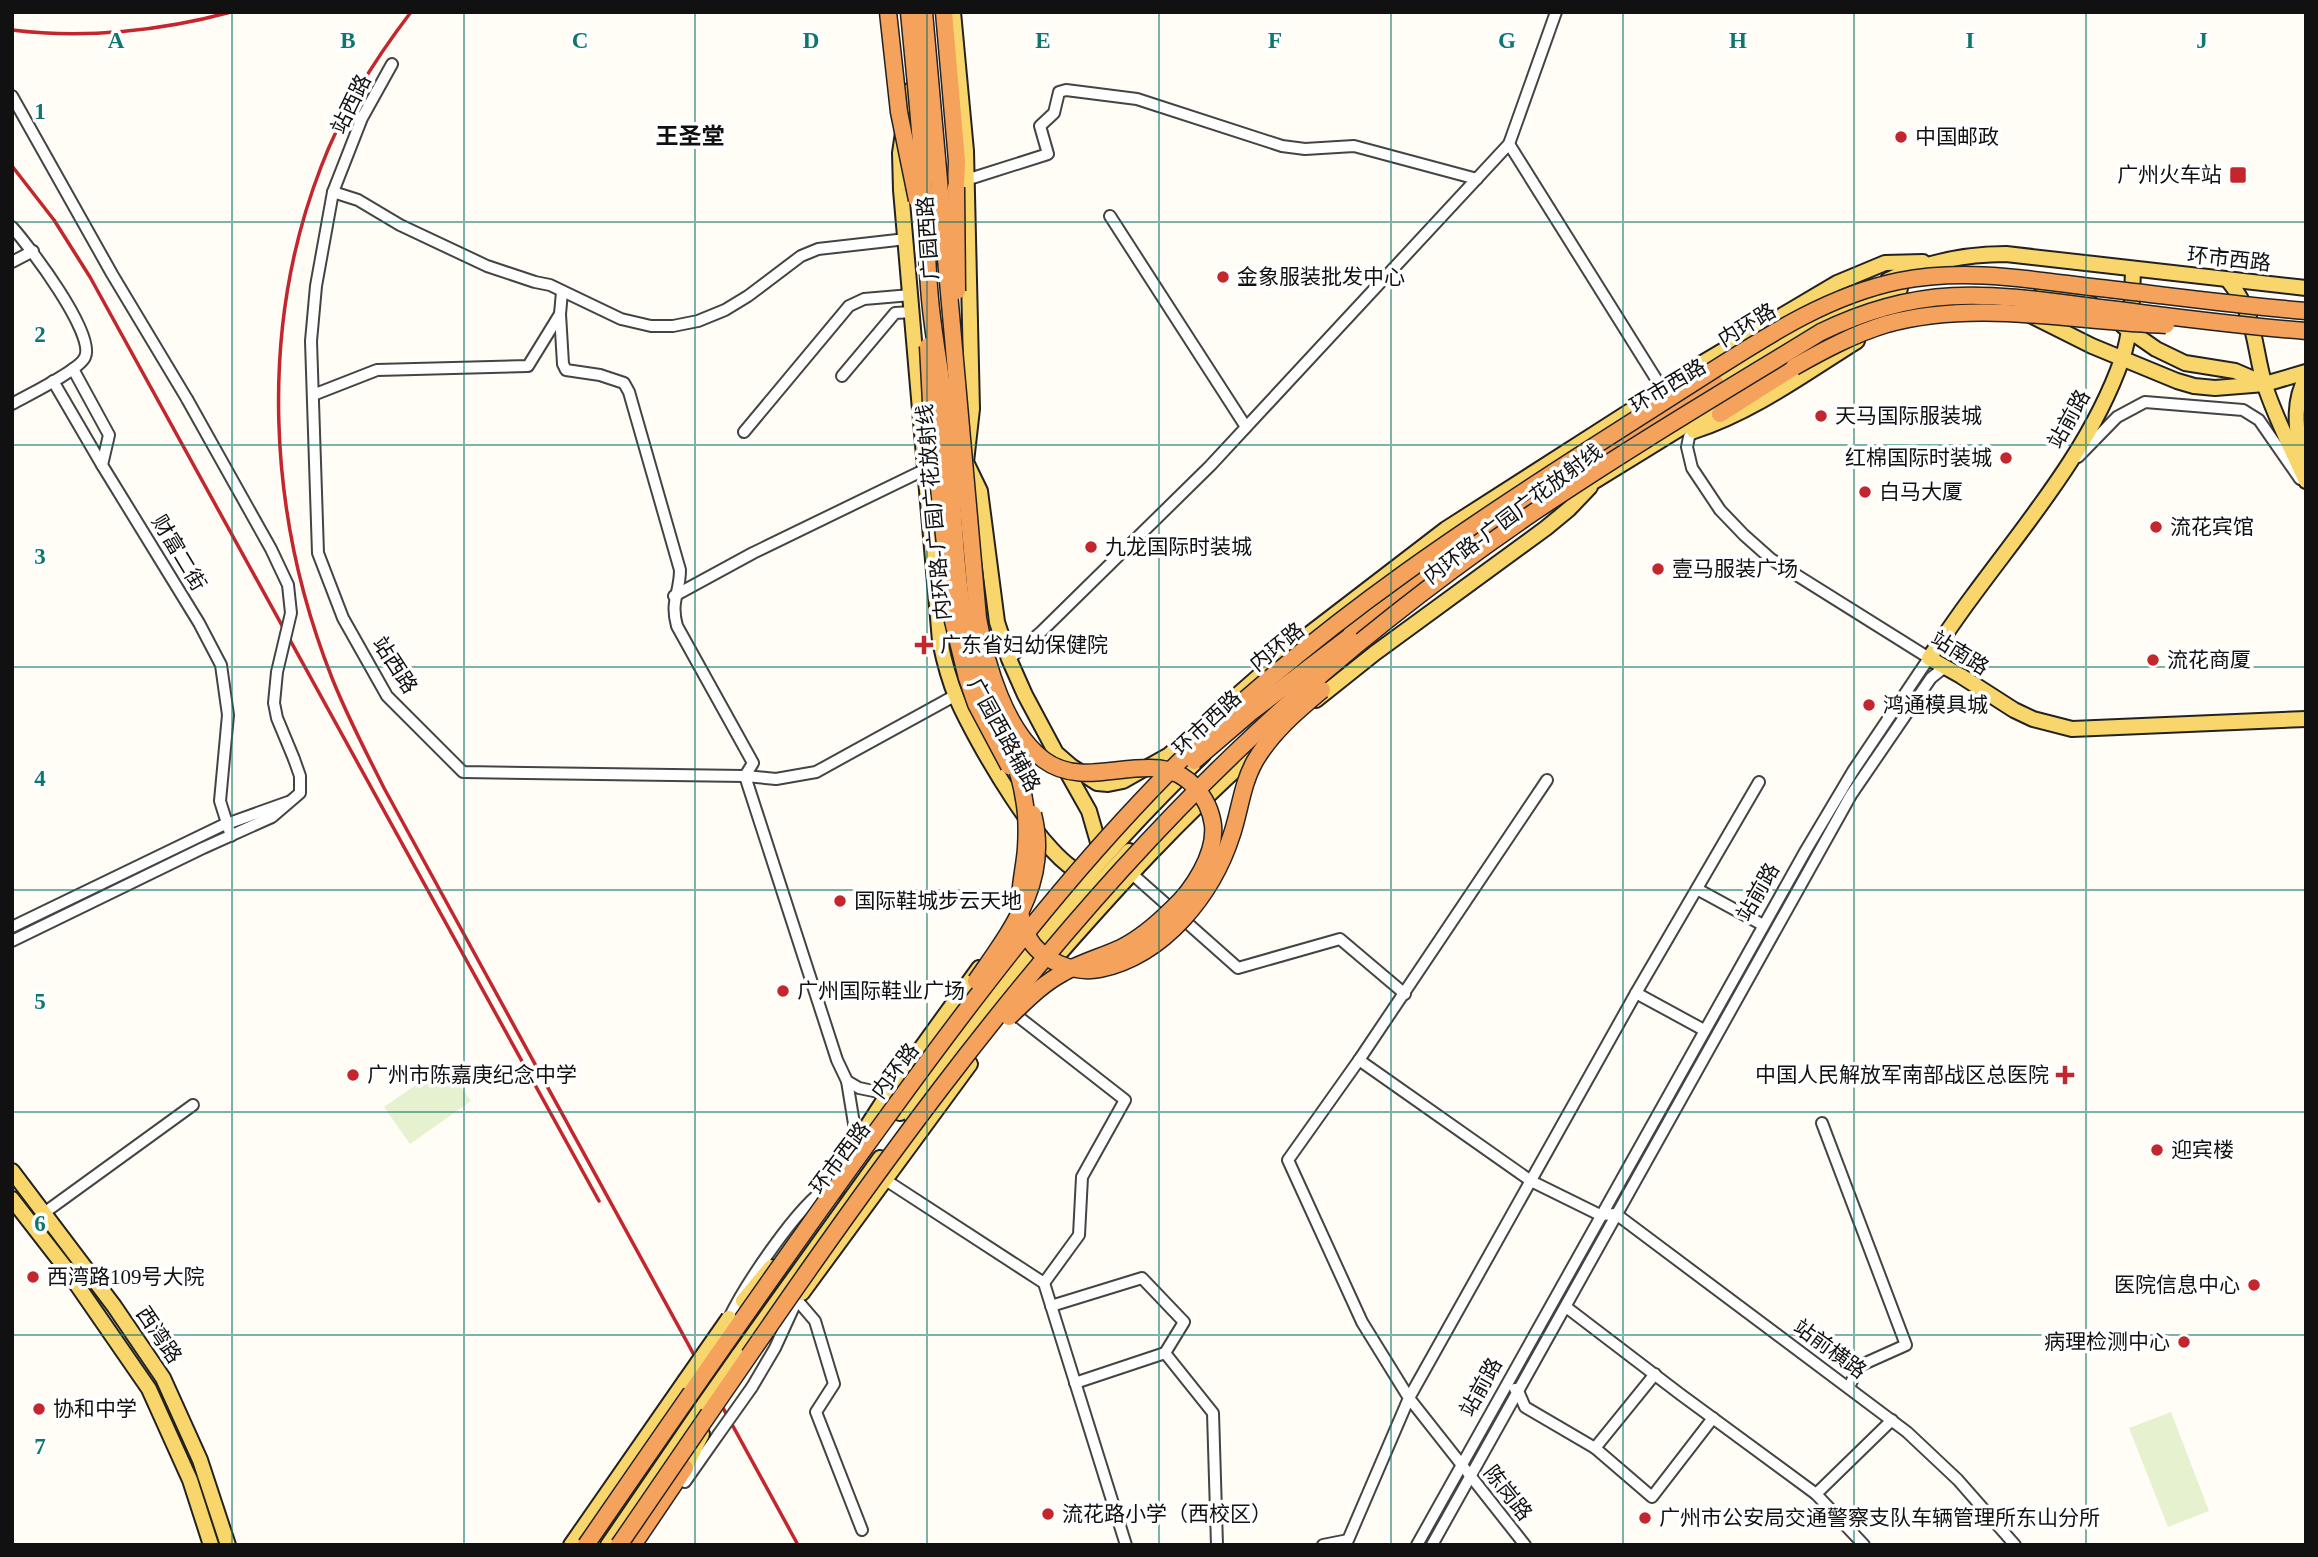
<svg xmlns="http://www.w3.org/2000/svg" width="2318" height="1557" font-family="'Times New Roman','Noto Sans SC',serif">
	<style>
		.pitch { fill: #e6f2cf }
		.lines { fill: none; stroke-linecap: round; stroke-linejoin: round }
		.minor-casing { stroke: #444; stroke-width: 14 }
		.major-casing { stroke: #222; stroke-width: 18 }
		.highway-casing { stroke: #222; stroke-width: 19 }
		.minor { stroke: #fff; stroke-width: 10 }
		.major { stroke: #f9d66b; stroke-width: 14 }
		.highway { stroke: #f5a25d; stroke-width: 16 }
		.rail { stroke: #c4262e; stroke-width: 3.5 }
		.minor-bridge-casing { stroke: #444; stroke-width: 14; stroke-linecap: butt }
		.major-bridge-casing { stroke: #222; stroke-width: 18; stroke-linecap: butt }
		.highway-bridge-casing { stroke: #222; stroke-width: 19; stroke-linecap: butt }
		.minor-bridge { stroke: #fff; stroke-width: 10 }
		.major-bridge { stroke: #f9d66b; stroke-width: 14 }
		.highway-bridge { stroke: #f5a25d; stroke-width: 16 }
		.grid { fill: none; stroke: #0f766e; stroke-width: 2; stroke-opacity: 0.55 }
		.poi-dot { fill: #c4262e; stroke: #fff; stroke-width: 2.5 }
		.labels { text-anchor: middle; stroke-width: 7; stroke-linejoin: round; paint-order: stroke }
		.street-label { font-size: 21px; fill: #111; stroke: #fff }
		.poi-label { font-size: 21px; fill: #111; stroke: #fff; text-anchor: start }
		.neighbourhood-label { font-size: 23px; font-weight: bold; fill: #111; stroke: #fff }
		.grid-label { font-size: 23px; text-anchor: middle; font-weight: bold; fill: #0f766e; stroke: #fff; stroke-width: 7; stroke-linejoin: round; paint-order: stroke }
	</style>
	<rect width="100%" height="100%" fill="#fffdf5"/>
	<g class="pitch">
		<path d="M445 1065 471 1101 410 1144 384 1107Z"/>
		<path d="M2171 1412 2209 1511 2168 1527 2129 1428Z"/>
	</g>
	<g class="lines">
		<g class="minor-casing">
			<g id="minor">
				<path d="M392 64 362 118 333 192 316 286 311 341 318 553 343 618 387 696 463 772 745 776 776 779 816 772 956 695"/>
				<path d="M12 96 112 274 187 399"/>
				<path d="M1509 144 1663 390"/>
				<path d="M966 180 1048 154 1040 126 1054 113 1059 92 1066 90 1137 99 1282 146 1305 149 1354 146 1477 179"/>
				<path d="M333 192 358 200 400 225 487 266 535 282 550 285 621 319 651 326H673L698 321 725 310 748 296 801 256 818 249 906 239"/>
				<path d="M1110 216 1246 427"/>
				<path d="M12 227C29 246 96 334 85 357 80 370 26 396 12 404"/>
				<path d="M12 262 33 251"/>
				<path d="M562 292 560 314 563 364 566 370 600 375 624 383 629 392 680 570C680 593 670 601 677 626L753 763 745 776 837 1060 847 1081 857 1142"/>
				<path d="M73 369 109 435 102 465 199 623 221 665 228 715 220 801 231 836"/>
				<path d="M842 376 895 313 913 312"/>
				<path d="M53 381 102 465"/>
				<path d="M313 395 377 370 528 366 560 314"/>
				<path d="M744 432 849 306 864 299 911 295"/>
				<path d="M2078 457 2117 417 2145 402 2243 410 2259 420 2300 479"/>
				<path d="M674 596 753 553 926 469"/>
				<path d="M1009 659 1041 632 1210 466 1509 144 1556 12"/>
				<path d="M1547 780 1359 1060 1531 1181 1600 1215 1616 1214 1907 1432 1958 1480 2015 1545"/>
				<path d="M1131 873 1238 968 1340 939 1405 994"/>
				<path d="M1697 889 1763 925"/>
				<path d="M12 927 221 826 288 802"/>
				<path d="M12 941 203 848 272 817 300 793V776L294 759"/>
				<path d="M1636 993 1704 1030"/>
				<path d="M1011 1011 1125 1100 1082 1177 1079 1235 1044 1283 1126 1545"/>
				<path d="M847 1081 859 1088 888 1094"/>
				<path d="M1822 1123 1906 1345 1859 1366 1849 1387"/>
				<path d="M884 1179 1044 1283"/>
				<path d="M44 1213 193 1105"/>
				<path d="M1051 1306 1142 1278 1184 1322 1165 1353"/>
				<path d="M1566 1307 1680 1394 1816 1494 1864 1545"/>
				<path d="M729 1318C745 1285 798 1205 828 1187L838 1192"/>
				<path d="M1075 1383 1165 1353 1213 1413 1217 1545"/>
				<path d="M752 1387 775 1348 797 1300 815 1321 834 1384 816 1412 862 1530"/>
				<path d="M1515 1389 1518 1391 1525 1407 1595 1448 1652 1497 1713 1418"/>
				<path d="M1595 1448 1655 1374"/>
				<path d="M685 1482 718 1435"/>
				<path d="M1816 1494 1892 1420"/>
				<path d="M1323 1545 1348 1540 1409 1398 1362 1322 1288 1160 1359 1060"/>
				<path d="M1417 1545 1806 850 1853 771 1929 658 1771 559 1744 535 1720 510 1692 468 1687 447 1689 437 1694 431"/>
				<path d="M1432 1545 1851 795 1931 678 1941 670 1948 668"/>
				<path d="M1525 1545 1409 1398 1636 993 1759 782"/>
			</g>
		</g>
		<g class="major-casing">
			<g id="major">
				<path d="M953 12 966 151 972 409 966 462 980 491 997 622 1009 659 1025 695 1056 753 1071 766 1097 783 1108 784 1123 781 1169 755 1291 648 1446 529 1663 390 1687 372 1837 283 1885 263 1923 262"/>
				<path d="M909 91 900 153 901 190 940 641C944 661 949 680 957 699 974 738 1046 867 1087 875"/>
				<path d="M2133 269C2132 299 2132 331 2122 359 2091 448 2027 522 1972 597 1957 617 1943 638 1929 658L1961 676 2014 710 2033 719 2072 729 2306 719"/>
				<path d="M1888 280C1926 262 1964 254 2006 254L2306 288"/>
				<path d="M2228 280C2257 316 2253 346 2265 386 2276 419 2292 450 2306 481"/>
				<path d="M2042 286 2074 296 2091 304"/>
				<path d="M1976 303 2018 309 2092 346 2177 381 2194 386 2215 388 2265 384 2306 372"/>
				<path d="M1826 314 1900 289"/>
				<path d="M2123 326 2156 349 2185 363 2235 371 2263 383"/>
				<path d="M1708 387 1833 309"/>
				<path d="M1694 431C1753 412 1804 374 1857 341"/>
				<path d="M2300 457C2297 431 2292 402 2306 378"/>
				<path d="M1580 490 1801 354 1833 336 1890 313"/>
				<path d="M1345 631 1451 550"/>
				<path d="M1316 700 1375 653 1546 528 1569 509 1590 487"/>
				<path d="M1062 763 1089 811 1102 856"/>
				<path d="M1046 969C1114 891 1183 815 1261 747"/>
				<path d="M900 1113C993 987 1090 863 1203 755"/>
				<path d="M911 1116C979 1024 1050 935 1129 851"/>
				<path d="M12 1171 114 1306 163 1378 200 1460 228 1545"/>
				<path d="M833 1179 888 1094 979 968"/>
				<path d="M12 1199 64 1266 149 1389 190 1480 211 1545"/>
				<path d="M802 1293 970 1064"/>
				<path d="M743 1301 771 1267"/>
				<path d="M738 1356 880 1158"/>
				<path d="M685 1468 702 1434"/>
				<path d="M571 1545 685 1381"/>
				<path d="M608 1545 705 1403"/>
			</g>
		</g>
		<g class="highway-casing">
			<g id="highway">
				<path d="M944 12 957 161 956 187"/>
				<path d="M1720 414 1794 367"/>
				<path d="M1349 637 1497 526 1715 383"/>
				<path d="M633 1545 685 1468"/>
			</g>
		</g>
		<use href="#minor" class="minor"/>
		<use href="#major" class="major"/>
		<use href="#highway" class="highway"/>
		<g class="rail">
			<path d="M411 12C375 59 342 111 321 167 258 330 268 516 332 678 347 716 366 752 384 788L798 1545"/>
			<path d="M12 30C84 39 161 31 231 12"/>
			<path d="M12 166 54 220 90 277 599 1201"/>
		</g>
		<g class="minor-bridge-casing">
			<g id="minor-bridge">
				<path d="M187 399 271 549 288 585 291 613 277 672 274 703 277 718 294 759"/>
				<path d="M718 1435 752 1387"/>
			</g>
		</g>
		<g class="major-bridge-casing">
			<g id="major-bridge">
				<path d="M685 1381 729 1318"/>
				<path d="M705 1403 738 1356"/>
			</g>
		</g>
		<g class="highway-bridge-casing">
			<g id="highway-bridge">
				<path d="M888 12 899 112 917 200"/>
				<path d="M909 12C914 66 920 119 923 173 926 215 926 257 930 299 934 344 944 387 947 431 953 494 954 566 965 627 970 653 977 677 987 701 1002 737 1018 759 1024 799 1027 815 1027 832 1026 848 1024 877 1012 909 1028 937 1041 961 1074 974 1100 969 1165 955 1213 894 1232 834 1240 810 1242 784 1255 761 1272 732 1297 711 1322 690"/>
				<path d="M924 12 978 618C986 664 1005 731 1044 760 1091 795 1155 742 1195 787 1205 798 1211 810 1213 825 1216 854 1193 890 1172 909 1157 924 1141 938 1121 948 1102 957 1081 962 1063 973 1042 984 1026 1001 1009 1017"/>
				<path d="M956 187 957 291"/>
				<path d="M928 346 932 421 953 621 967 678 976 704 1009 766"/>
				<path d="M1794 367C1824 350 1854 334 1887 324 1978 299 2073 322 2166 325"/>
				<path d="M1194 761 1250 713 1349 637"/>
				<path d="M976 981C1012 929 1050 881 1033 814"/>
				<path d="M586 1545C685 1401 784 1258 887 1117 987 979 1092 842 1216 726 1336 614 1472 524 1610 436 1645 414 1680 391 1715 369 1773 332 1831 295 1899 281 1964 268 2026 279 2091 287 2163 295 2234 305 2306 311"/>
				<path d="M619 1545C807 1272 996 981 1237 751 1328 664 1430 583 1534 512 1627 449 1725 391 1821 332 1927 280 1998 295 2109 309 2174 317 2240 326 2306 331"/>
			</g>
		</g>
		<use href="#minor-bridge" class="minor-bridge"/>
		<use href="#major-bridge" class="major-bridge"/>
		<use href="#highway-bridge" class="highway-bridge"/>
	</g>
	<path class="grid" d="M232 12V1545M464 12V1545M695 12V1545M927 12V1545M1159 12V1545M1391 12V1545M1623 12V1545M1854 12V1545M2086 12V1545M12 222H2306M12 445H2306M12 667H2306M12 890H2306M12 1112H2306M12 1335H2306"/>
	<g class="poi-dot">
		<circle cx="1901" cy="137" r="7"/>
		<rect x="2229" y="166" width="18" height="18" rx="3.5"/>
		<circle cx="1223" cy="277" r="7"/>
		<circle cx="1821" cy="416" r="7"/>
		<circle cx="2006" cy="458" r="7"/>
		<circle cx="1865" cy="492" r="7"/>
		<circle cx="2156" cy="527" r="7"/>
		<circle cx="1091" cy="547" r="7"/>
		<circle cx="1658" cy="569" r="7"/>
		<path d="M920.5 634.5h7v7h7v7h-7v7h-7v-7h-7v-7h7z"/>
		<circle cx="2153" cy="660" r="7"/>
		<circle cx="1869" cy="705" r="7"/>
		<circle cx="840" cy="901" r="7"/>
		<circle cx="783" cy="991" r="7"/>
		<circle cx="353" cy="1075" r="7"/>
		<path d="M2061.5 1064.5h7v7h7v7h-7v7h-7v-7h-7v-7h7z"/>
		<circle cx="2157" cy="1150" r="7"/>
		<circle cx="33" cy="1277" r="7"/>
		<circle cx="2254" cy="1285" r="7"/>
		<circle cx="2184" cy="1342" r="7"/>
		<circle cx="39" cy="1409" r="7"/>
		<circle cx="1048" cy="1514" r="7"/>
		<circle cx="1645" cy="1518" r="7"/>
	</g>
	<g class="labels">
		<g class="street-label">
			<text transform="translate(351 104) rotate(-64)" y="7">站西路</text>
			<text transform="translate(928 238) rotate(-94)" y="7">广园西路</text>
			<text transform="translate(2229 259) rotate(6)" y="7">环市西路</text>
			<text transform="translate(1747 325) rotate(-31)" y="7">内环路</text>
			<text transform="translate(1668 386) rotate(-31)" y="7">环市西路</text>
			<text transform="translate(2069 419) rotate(-61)" y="7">站前路</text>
			<text transform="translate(934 512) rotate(-95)" y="7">内环路-广园广花放射线</text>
			<text transform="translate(1513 514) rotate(-37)" y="7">内环路-广园广花放射线</text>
			<text transform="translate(179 553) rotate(59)" y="7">财富二街</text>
			<text transform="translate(1277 647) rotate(-39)" y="7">内环路</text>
			<text transform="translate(1960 653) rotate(32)" y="7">站南路</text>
			<text transform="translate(395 665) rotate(57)" y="7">站西路</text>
			<text transform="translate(1207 723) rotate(-43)" y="7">环市西路</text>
			<text transform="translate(1004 735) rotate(61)" y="7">广园西路辅路</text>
			<text transform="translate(1758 892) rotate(-60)" y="7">站前路</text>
			<text transform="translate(895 1071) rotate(-53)" y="7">内环路</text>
			<text transform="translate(840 1158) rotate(-53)" y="7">环市西路</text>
			<text transform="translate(159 1335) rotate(56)" y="7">西湾路</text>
			<text transform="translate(1830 1349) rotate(36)" y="7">站前横路</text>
			<text transform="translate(1481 1387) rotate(-61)" y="7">站前路</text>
			<text transform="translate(1508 1493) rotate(52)" y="7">陈岗路</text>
		</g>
		<g class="poi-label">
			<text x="1915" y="144">中国邮政</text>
			<text x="2222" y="182" text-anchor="end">广州火车站</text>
			<text x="1237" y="284">金象服装批发中心</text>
			<text x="1835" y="423">天马国际服装城</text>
			<text x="1992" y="465" text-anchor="end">红棉国际时装城</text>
			<text x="1879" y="499">白马大厦</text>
			<text x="2170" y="534">流花宾馆</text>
			<text x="1105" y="554">九龙国际时装城</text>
			<text x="1672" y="576">壹马服装广场</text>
			<text x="940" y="652">广东省妇幼保健院</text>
			<text x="2167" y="667">流花商厦</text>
			<text x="1883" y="712">鸿通模具城</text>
			<text x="854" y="908">国际鞋城步云天地</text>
			<text x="797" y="998">广州国际鞋业广场</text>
			<text x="367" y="1082">广州市陈嘉庚纪念中学</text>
			<text x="2049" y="1082" text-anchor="end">中国人民解放军南部战区总医院</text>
			<text x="2171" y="1157">迎宾楼</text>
			<text x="47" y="1284">西湾路109号大院</text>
			<text x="2240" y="1292" text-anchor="end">医院信息中心</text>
			<text x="2170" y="1349" text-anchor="end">病理检测中心</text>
			<text x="53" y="1416">协和中学</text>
			<text x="1062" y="1521">流花路小学（西校区）</text>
			<text x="1659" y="1525">广州市公安局交通警察支队车辆管理所东山分所</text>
		</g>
		<g class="neighbourhood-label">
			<text x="690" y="144">王圣堂</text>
		</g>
	</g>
	<g class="grid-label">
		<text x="116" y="48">A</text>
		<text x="348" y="48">B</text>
		<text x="580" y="48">C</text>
		<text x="811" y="48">D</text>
		<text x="1043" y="48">E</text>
		<text x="1275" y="48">F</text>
		<text x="1507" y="48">G</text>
		<text x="1738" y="48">H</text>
		<text x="1970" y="48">I</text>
		<text x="2202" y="48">J</text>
		<text x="40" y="119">1</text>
		<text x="40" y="342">2</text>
		<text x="40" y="564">3</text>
		<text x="40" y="786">4</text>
		<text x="40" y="1009">5</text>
		<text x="40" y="1231">6</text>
		<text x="40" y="1454">7</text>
	</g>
	<rect width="2318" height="1557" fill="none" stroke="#111111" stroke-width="28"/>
</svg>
